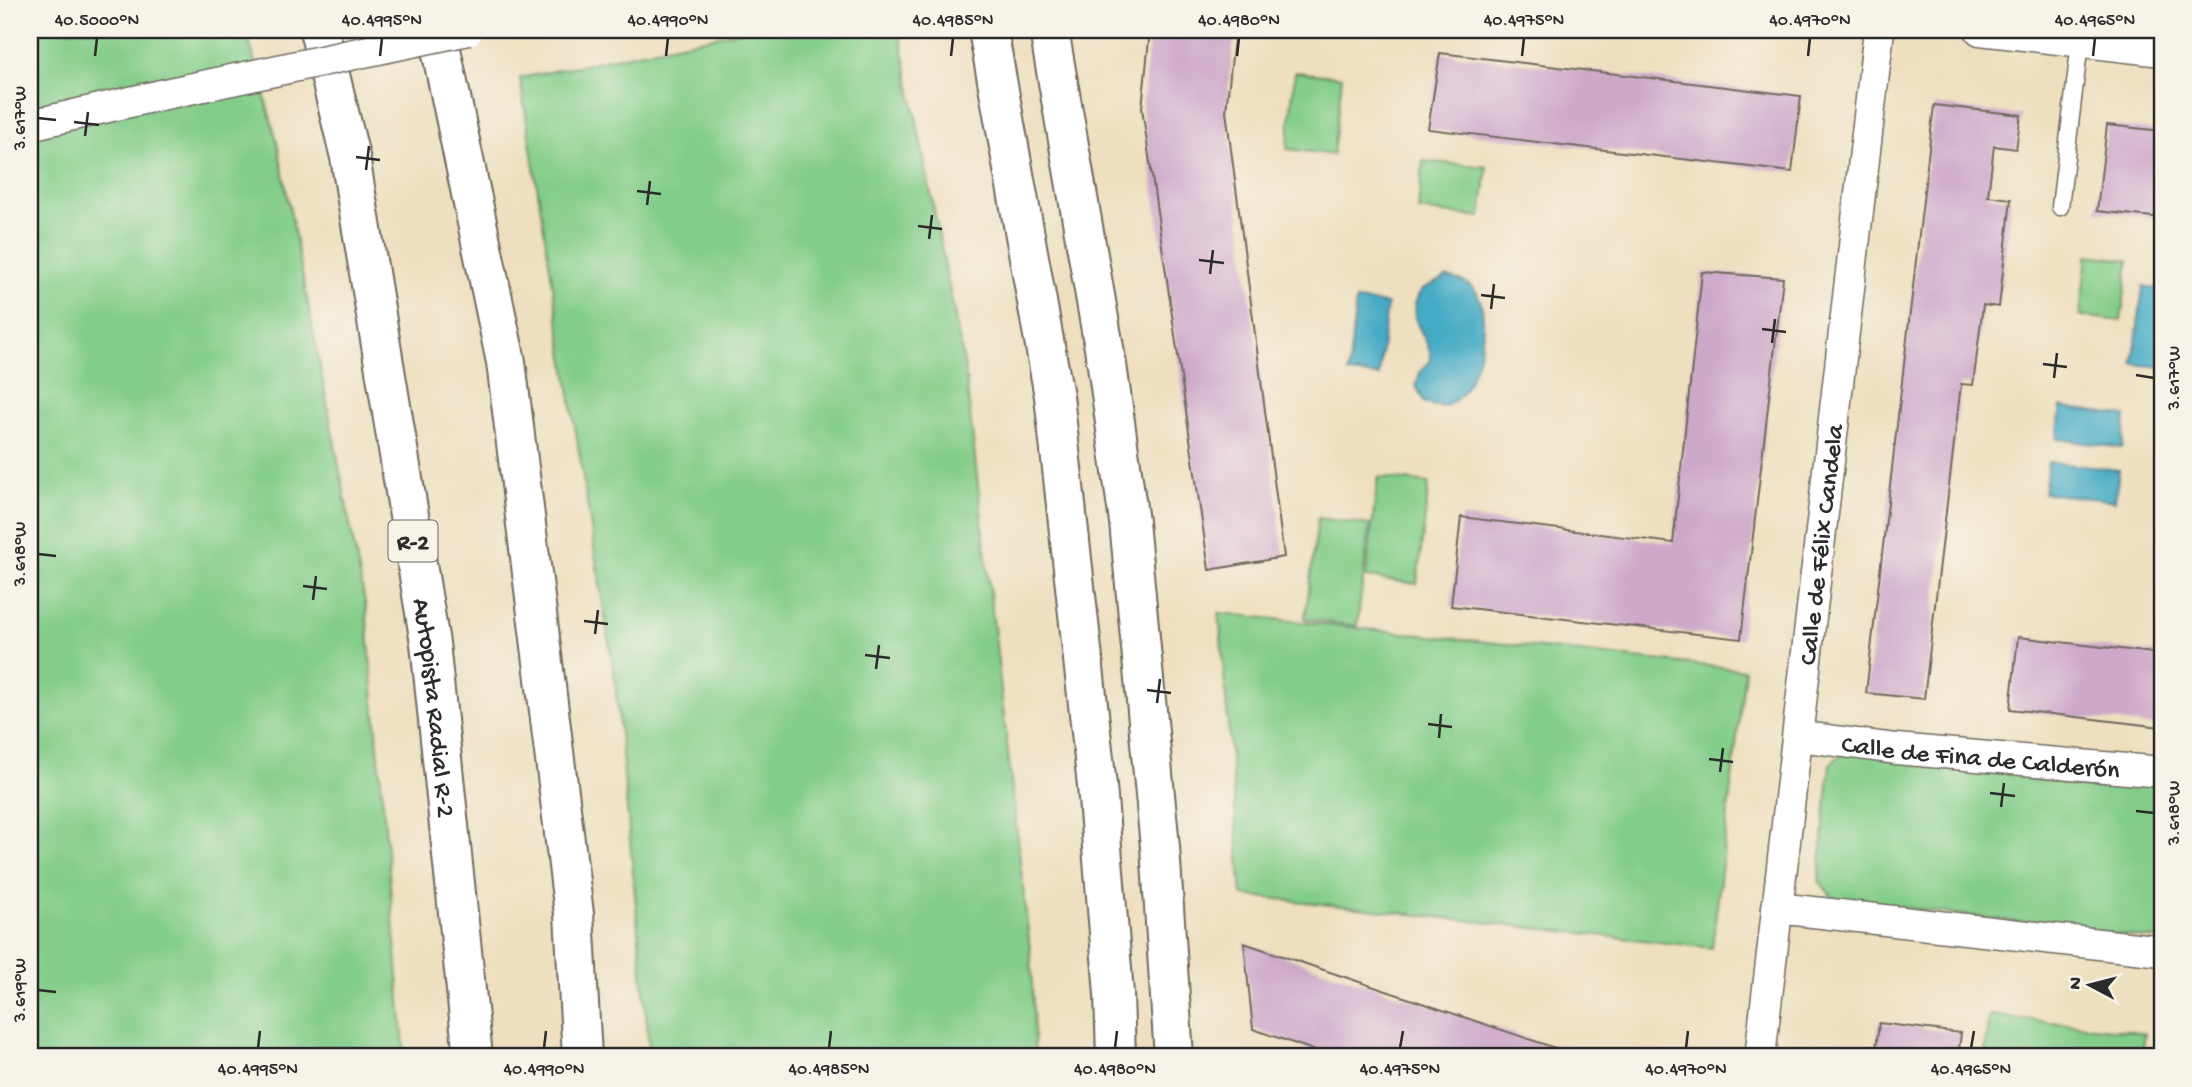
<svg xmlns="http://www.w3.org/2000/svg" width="2192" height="1087" font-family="'Gochi Hand',sans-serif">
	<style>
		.green { fill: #83cd8a; stroke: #577c5a; stroke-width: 2 }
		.water { fill: #45aac5; stroke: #386a78; stroke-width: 2 }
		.building { fill: #cea8c9 }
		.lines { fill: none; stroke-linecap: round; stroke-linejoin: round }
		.service-casing { stroke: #6f6a5f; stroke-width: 19 }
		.minor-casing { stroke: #6f6a5f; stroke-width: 33 }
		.tertiary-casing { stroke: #6f6a5f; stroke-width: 42 }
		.motorway-casing { stroke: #6f6a5f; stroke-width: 42 }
		.service { stroke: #fff; stroke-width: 16 }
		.minor { stroke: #fff; stroke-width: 30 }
		.tertiary { stroke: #fff; stroke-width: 38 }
		.motorway { stroke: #fff; stroke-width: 38 }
		.minor-bridge-casing { stroke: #6f6a5f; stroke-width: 33; stroke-linecap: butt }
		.minor-bridge { stroke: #fff; stroke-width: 30 }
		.ticks { fill: none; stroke: #2b2b2b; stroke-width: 2.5 }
		.labels { text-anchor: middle; stroke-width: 7; stroke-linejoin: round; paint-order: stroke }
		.shield { fill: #f7f3e8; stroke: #686764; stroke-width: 2 }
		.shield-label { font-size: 24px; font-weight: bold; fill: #2b2b2b }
		.street-label { font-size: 26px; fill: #2b2b2b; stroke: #f7f3e8 }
		.neatline { fill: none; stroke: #2b2b2b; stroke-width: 2.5 }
		.ticks-label { font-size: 18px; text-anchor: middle; fill: #2b2b2b }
	</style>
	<rect width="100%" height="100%" fill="#f7f3e8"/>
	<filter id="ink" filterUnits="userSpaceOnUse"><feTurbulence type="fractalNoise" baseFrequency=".0143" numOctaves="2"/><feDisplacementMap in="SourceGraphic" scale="14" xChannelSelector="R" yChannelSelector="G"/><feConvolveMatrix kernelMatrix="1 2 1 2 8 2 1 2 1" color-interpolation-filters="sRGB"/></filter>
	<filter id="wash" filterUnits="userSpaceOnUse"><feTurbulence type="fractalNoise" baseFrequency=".00686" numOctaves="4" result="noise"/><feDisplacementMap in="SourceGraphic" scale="28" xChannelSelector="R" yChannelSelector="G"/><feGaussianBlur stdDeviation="1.57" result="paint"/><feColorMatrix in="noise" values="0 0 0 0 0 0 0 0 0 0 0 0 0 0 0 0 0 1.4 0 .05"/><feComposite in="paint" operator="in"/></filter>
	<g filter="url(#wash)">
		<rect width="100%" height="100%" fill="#eedfbf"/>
		<g class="green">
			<path d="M30 30H246L277 141 366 608 405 1057H30Z"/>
			<path d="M746 30H899L965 369 1031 958 1035 1057H650L615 680 520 78Z"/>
			<path d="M1295 72 1342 77 1333 155 1287 149Z"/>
			<path d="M1423 161 1487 167 1481 217 1418 210Z"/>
			<path d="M2087 255 2129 260 2121 321 2080 316Z"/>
			<path d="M1378 477 1429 483 1417 584 1366 577Z"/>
			<path d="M1318 518 1370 525 1357 626 1305 619Z"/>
			<path d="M1219 613 1745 670 1712 948 1242 895Z"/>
			<path d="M1848 749 2162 786V940L1834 899 1819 881 1830 764Z"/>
			<path d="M1989 1015 2145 1033 2142 1057H1984Z"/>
		</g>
		<g class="water">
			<path d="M1447 277C1456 279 1465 281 1472 287 1497 309 1477 397 1445 406 1438 408 1431 405 1424 402L1416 386 1420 372 1431 360C1429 330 1401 322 1422 289Z"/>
			<path d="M2143 286 2162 289V367L2133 364Z"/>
			<path d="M1356 300 1387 304 1379 376 1348 373Z"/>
			<path d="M2061 407 2126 416 2122 448 2057 439Z"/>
			<path d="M2048 462 2119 470 2115 501 2044 493Z"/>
		</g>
		<g id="blocks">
			<g class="building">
				<path d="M1150 30H1235L1226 111 1284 557 1209 570 1142 108Z"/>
				<path d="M1440 53 1801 96 1792 172 1428 129Z"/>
				<path d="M1934 105 2021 115 2016 149 1994 146 1988 196 2011 199 1999 307 1983 305 1973 385 1961 384 1924 699 1866 693Z"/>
				<path d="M2107 125 2162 131V218L2097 211Z"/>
				<path d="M1702 272 1783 278 1741 639 1451 606 1461 517 1673 543Z"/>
				<path d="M2018 637 2162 654V727L2010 709Z"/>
				<path d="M1244 943 1582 1057H1333L1253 1029Z"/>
				<path d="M1879 1023 1961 1033 1958 1057H1875Z"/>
			</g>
		</g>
	</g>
	<g filter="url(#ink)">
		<use href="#blocks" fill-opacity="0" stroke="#6f6a5f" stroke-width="2"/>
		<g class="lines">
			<g class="service-casing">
				<path id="service" d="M2060 207 2080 42"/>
			</g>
			<g class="minor-casing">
				<g id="minor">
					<path d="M1980 30 2162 51"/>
					<path d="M30 125 165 94"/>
					<path id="s1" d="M1798 736 1896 749 2162 772"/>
					<path d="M1777 908 2162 951"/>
					<path id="s2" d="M1760 1057 1879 30"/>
				</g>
			</g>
			<g class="tertiary-casing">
				<g id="tertiary">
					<path d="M988 30 1054 396 1097 786 1114 994 1116 1057"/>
					<path d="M1049 30 1107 365 1129 522 1160 847 1174 1057"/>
				</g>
			</g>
			<g class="motorway-casing">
				<g id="motorway">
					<path id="s3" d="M319 30 350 157 430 643 473 1057"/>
					<path d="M437 30 506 362 574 914 582 1057"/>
				</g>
			</g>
			<use href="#service" class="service"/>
			<use href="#minor" class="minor"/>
			<use href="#tertiary" class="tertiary"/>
			<use href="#motorway" class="motorway"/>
			<g class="minor-bridge-casing">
				<path id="minor-bridge" d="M165 94 468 30"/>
			</g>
			<use href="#minor-bridge" class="minor-bridge"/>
		</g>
	</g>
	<path class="ticks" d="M95 56 97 38M380 56 382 38M666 56 668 38M951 56 953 38M1237 56 1239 38M1522 56 1524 38M1808 56 1810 38M2093 56 2095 38M38 118 56 120M74 122 99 125M85 136 88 112M356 157 380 160M366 170 369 146M637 191 661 194M647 205 650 181M918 226 942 229M929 239 932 215M1199 260 1224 263M1210 274 1213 250M1481 295 1505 298M1491 309 1494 284M1762 329 1786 332M1772 343 1775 319M2043 364 2067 367M2136 375 2154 378M2054 378 2057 353M38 554 56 556M303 586 327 589M313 600 316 576M584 621 608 624M595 634 598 610M865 655 890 658M876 669 879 645M1147 690 1171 693M1157 703 1160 679M1428 724 1452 727M1439 738 1441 714M1709 759 1733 762M1720 772 1723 748M1990 793 2015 796M2001 807 2004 783M2136 811 2154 813M38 990 56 992M258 1048 260 1031M544 1048 546 1031M829 1048 831 1031M1115 1048 1117 1031M1400 1048 1403 1031M1686 1048 1688 1031M1971 1048 1974 1031"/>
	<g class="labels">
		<rect class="shield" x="388.5" y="520.5" width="49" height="41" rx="5"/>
		<g class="shield-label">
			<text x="413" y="549">R-2</text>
		</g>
		<g class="street-label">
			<text dy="9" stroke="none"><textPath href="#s2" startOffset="516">Calle de Félix Candela</textPath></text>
			<text dy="9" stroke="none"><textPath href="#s3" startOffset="688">Autopista Radial R-2</textPath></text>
			<text dy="9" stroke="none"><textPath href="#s1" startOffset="184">Calle de Fina de Calderón</textPath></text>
		</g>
	</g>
	<rect width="2192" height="1087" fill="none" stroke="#f7f3e8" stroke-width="77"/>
	<g transform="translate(2090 985) rotate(277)" stroke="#f7f3e8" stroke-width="5" paint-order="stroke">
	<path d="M0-5L12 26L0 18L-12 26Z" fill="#2b2b2b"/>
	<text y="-10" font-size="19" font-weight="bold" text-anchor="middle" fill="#2b2b2b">N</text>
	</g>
	<rect x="38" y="38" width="2116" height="1010" class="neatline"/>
	<g class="ticks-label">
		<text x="97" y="25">40.5000°N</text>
		<text x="382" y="25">40.4995°N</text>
		<text x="668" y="25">40.4990°N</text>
		<text x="953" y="25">40.4985°N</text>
		<text x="1239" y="25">40.4980°N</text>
		<text x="1524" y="25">40.4975°N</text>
		<text x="1810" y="25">40.4970°N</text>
		<text x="2095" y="25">40.4965°N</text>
		<text transform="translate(19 118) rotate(-90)" y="6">3.617°W</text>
		<text transform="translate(2173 378) rotate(-90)" y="6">3.617°W</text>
		<text transform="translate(19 554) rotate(-90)" y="6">3.618°W</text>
		<text transform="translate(2173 813) rotate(-90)" y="6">3.618°W</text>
		<text transform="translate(19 990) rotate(-90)" y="6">3.619°W</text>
		<text x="258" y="1074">40.4995°N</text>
		<text x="544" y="1074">40.4990°N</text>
		<text x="829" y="1074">40.4985°N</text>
		<text x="1115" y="1074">40.4980°N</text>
		<text x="1400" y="1074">40.4975°N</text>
		<text x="1686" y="1074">40.4970°N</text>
		<text x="1971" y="1074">40.4965°N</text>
	</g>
</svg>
